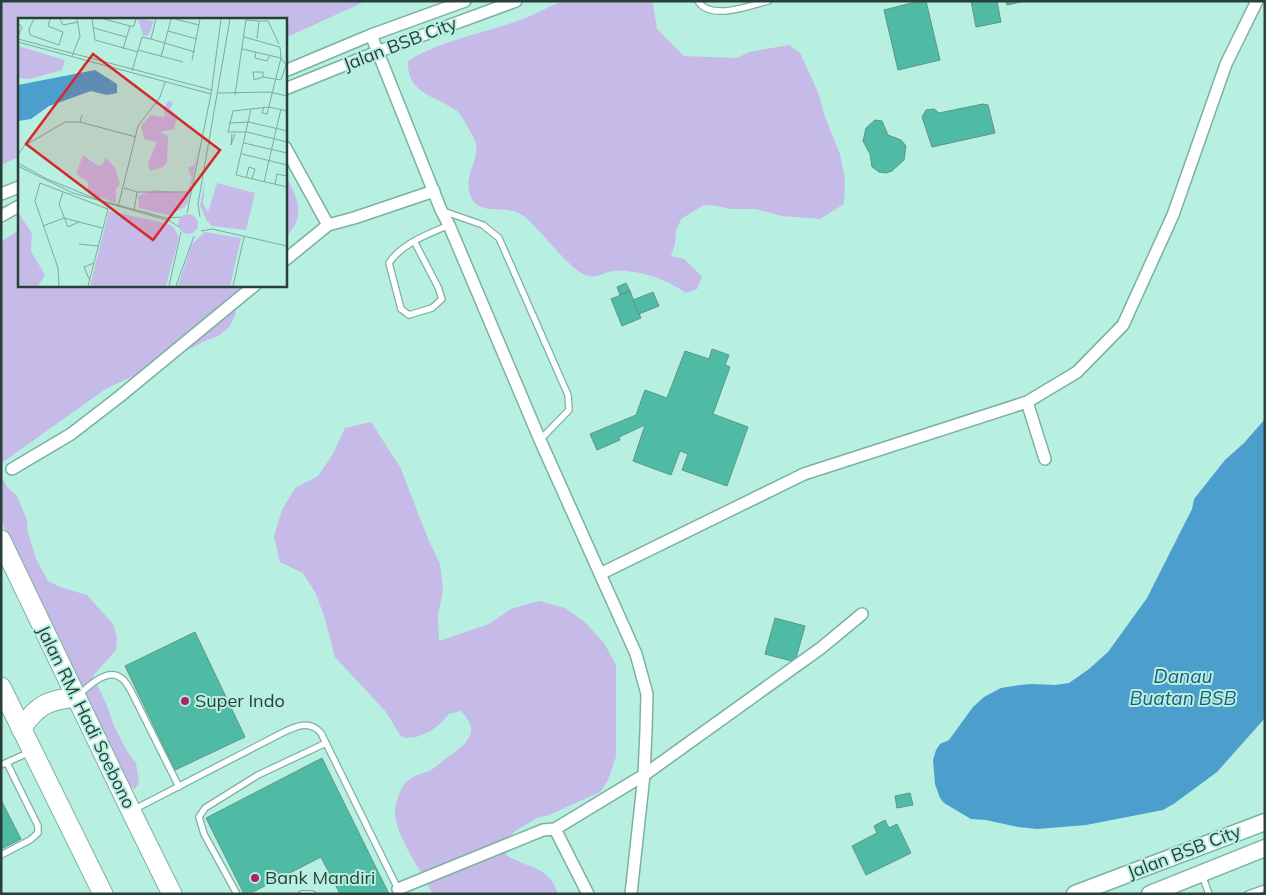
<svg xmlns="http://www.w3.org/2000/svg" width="1266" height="895" font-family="Mulish,sans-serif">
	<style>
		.green { fill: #c6bae8 }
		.water { fill: #4c9ecd }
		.building { fill: #4fbba4; stroke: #609587 }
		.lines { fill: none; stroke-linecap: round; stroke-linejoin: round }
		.lane-casing { stroke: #7bb1a3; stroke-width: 8 }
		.street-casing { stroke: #7bb1a3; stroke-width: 14 }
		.secondary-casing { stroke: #7bb1a3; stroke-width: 19 }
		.primary-casing { stroke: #7bb1a3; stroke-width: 21 }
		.lane { stroke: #fff; stroke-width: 5.5 }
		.street { stroke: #fff; stroke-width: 11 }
		.secondary { stroke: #fff; stroke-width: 16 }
		.primary { stroke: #fff; stroke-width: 19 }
		.poi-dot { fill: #ab2265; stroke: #b7efe0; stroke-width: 2 }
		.labels { text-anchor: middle; stroke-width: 4; stroke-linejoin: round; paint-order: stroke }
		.street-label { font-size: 18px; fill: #29403a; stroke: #b7efe0 }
		.poi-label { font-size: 18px; fill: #29403a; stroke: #b7efe0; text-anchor: start }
		.water-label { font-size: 19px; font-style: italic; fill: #1d5a7b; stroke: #b7efe0 }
		.inset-road { fill: none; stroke: #7ea99e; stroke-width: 1 }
		.view { fill: #d62828; fill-opacity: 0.15; stroke: #d62828; stroke-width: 2.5 }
		.inset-edge { fill: none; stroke: #29403a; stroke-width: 2.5 }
	</style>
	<rect width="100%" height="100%" fill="#b7efe0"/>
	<g class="green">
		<path d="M1 1H366L285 38V19H19V157L1 165Z"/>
		<path d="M564 1H650L653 4 657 29 684 56 737 58 749 52 789 45 800 53 818 92 825 117 840 154 845 180 844 204 820 219 782 216 755 209H730L717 206 704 205 681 219 676 231 675 244 671 256 684 259 702 277 697 289 686 293C667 279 637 269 614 271 605 271 600 278 589 276 569 272 541 228 522 215 508 204 480 217 471 197 462 178 479 162 476 144 474 136 464 121 460 114 456 109 450 107 444 103 424 93 407 87 408 61 445 38 488 33 528 17 540 12 551 5 564 1Z"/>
		<path d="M285 173C297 199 308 214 285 238Z"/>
		<path d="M19 230V285H246L237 303 235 316 229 327 218 336 205 341 165 362 107 388 3 462 1 475 7 487 17 496 27 520 28 533 36 559 48 581 60 587 87 595 113 624 117 637 116 650 93 676 107 706 114 726 128 753 136 763 139 783 135 789 129 787 30 584 1 520V242Z"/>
		<path d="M371 422 400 467 429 541 440 564 443 590 438 615 439 641 489 624 511 609 539 601 565 608 586 623 604 643 616 665V757L608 780 600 792 549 815 537 818 515 831 506 842V855C528 869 549 865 558 894H433C422 873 394 833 395 812 395 804 400 789 405 783 412 776 420 774 429 771 435 768 441 762 447 758 467 743 482 733 461 711L449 714 440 724 429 732 416 737 405 738 400 735 386 712 335 657 325 619 316 594 303 573 280 562 274 536 282 510 295 488 318 476 333 454 345 428Z"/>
	</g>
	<path class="water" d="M1265 419V718L1217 772 1175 803 1163 810 1086 825 1037 829 1018 827 986 820 971 819 944 803 940 798 935 784 933 760 936 750 940 744 949 740 973 707 984 697 1001 688 1020 685 1031 684 1055 685 1069 683 1089 669 1108 652 1147 598 1192 509 1194 499 1225 460 1244 443Z"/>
	<g class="building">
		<path d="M919 1H926L940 60 898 70 884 10Z"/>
		<path d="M971 1H997L1001 22 976 27Z"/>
		<path d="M1006 1H1025L1007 5Z"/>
		<path d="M983 104 988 105 995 133 932 147 922 117 926 110 934 109 939 113Z"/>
		<path d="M875 120 882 121 888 135 901 140 906 146 904 160 892 171 886 173 879 172 872 167 870 154 863 141 866 128Z"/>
		<path d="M626 283 630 291 620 295 617 287Z"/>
		<path d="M630 291 641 318 622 326 611 299Z"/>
		<path d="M653 292 659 306 639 314 633 300Z"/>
		<path d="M712 349 729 355 725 365 730 367 713 414 748 427 727 486 682 470 688 454 680 451 671 475 633 461 645 425 619 437 620 440 597 450 590 434 636 415 645 390 667 398 685 351 709 359Z"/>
		<path d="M775 618 805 626 795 662 765 654Z"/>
		<path d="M195 632 245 737 175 770 125 666Z"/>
		<path d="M322 758 389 894H340L321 857 249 894H244L206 818Z"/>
		<path d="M910 793 913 805 897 808 895 796Z"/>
		<path d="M1 800 21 839 1 849Z"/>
		<path d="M885 820 889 828 897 824 911 853 866 875 852 846 877 833 874 826Z"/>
	</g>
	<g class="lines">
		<g class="lane-casing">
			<g id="lane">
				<path d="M698 1C710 21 749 6 768 1"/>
				<path d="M443 211 483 225 499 238 568 395 569 410 540 440"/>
				<path d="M414 241 438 287 442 299 432 308 409 315 401 309 389 263C402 243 429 234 449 225"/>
				<path d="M79 695C88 686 108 667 121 678 125 680 128 686 131 691L179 787"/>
				<path d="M1 765 30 752"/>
				<path d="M133 810 280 734C294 727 309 719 321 733L398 889"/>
				<path d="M1 855 30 840 38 833V826L7 763"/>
				<path d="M1202 875 1209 894"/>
				<path d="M237 894 204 834 199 817 205 808 258 775 326 743"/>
				<path d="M302 894H312"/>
				<path d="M1248 894 1265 888"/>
			</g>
		</g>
		<g class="street-casing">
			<g id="street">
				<path d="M371 35 441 210 449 225 540 440 636 654 647 694 646 731 644 775 631 894"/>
				<path d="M285 71 371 35 465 1"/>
				<path d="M285 89 377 52 516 1"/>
				<path d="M285 147 328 225 354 218 434 191"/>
				<path d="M1 194 19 187"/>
				<path d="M1 216 19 206"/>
				<path d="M285 260 328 225"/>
				<path d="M1027 402 1077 372 1123 325 1173 215 1226 64 1257 1"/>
				<path d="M12 469 71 434 119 397 255 285"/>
				<path d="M600 574 804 474 1027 402 1045 459"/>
				<path d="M555 829 588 894"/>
				<path d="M398 889 543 830 555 829 644 775 821 648 862 614"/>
			</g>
		</g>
		<g class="secondary-casing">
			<g id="secondary">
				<path d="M1075 894 1265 822"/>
				<path d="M1150 894 1265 848"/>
			</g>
		</g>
		<g class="primary-casing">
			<g id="primary">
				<path d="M1 540 131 811 172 894"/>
				<path d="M1 687 103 894"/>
				<path d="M21 729C37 705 48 700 76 697"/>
			</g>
		</g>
		<use href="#lane" class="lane"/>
		<use href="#street" class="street"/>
		<use href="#secondary" class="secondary"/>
		<use href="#primary" class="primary"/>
	</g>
	<g class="poi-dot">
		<circle cx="185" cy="701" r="5"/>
		<circle cx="255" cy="878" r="5"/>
	</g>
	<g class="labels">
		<g class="street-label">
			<text transform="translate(400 44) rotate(-21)" y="6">Jalan BSB City</text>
			<text transform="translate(86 717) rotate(64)" y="6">Jalan RM. Hadi Soebono</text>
			<text transform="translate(1184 852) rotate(-21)" y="6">Jalan BSB City</text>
		</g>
		<g class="poi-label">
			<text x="195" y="707">Super Indo</text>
			<text x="265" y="884">Bank Mandiri</text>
		</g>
		<g class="water-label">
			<text x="1183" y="683">Danau<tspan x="1183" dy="22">Buatan BSB</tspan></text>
		</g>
	</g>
	<g transform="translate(18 18)">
		<rect width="269" height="269" fill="#b7efe0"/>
		<path d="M120 1 136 3 130 18 125 17ZM0 28 47 42 44 52 12 61 0 60ZM150 83 155 84 152 91 159 98 156 111 142 114 150 118 149 144 145 149 132 153 130 145 139 124 126 121 123 108 133 97 147 99 146 91ZM180 133 170 184 167 189 151 197 121 190 120 178 136 172 169 175 174 160 170 150 176 147ZM65 137 80 148 84 147 88 140 97 150 102 166 98 171V185L70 175V164L58 156ZM187 162 185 186 190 194 199 165 237 175 228 212 194 208 189 203 182 188ZM91 193 151 206 156 210 161 219 148 268H72ZM0 195 14 215 13 233 27 257 20 268H0ZM160 206a10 10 0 1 1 20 0a10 10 0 1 1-20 0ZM187 214 223 220 212 268H160L174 226Z" fill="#c6bae8"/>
		<path d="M77 52 99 66V75L89 77 73 73 31 88 13 101 0 103V67Z" fill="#4c9ecd"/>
		<path class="inset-road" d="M16 1 11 11 12 17 41 27 45 14 30 8 32 1M42 1 45 7 60 4M74 1 77 22 120 34M86 1 112 8M157 1 181 7M241 3H250L261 26M0 5 4 9 0 18M76 10 108 19M150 13 179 21M226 19 262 29 263 40 249 96 244 95 246 89M0 21 194 72M133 21 177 34M0 24 193 76M105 31 112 8H116L118 1M224 31 263 40 268 47 263 62 245 59 236 62 235 54H245V59M120 32 165 44M238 34 237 40 249 43 252 37M54 38 62 18 59 1M143 39 153 1M174 42 182 1M114 53 124 19 133 21 138 1M200 75 251 74 269 78M217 77 228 2 241 3 239 21M233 91 218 157 269 169M269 93 251 89 215 93 210 114H229L269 124M64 97 62 104 118 119M211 105 231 104 269 113M214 116 213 127 217 116M226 125 269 135M224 136 269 147M0 137 6 128 47 104H62M0 145 29 161 81 182 148 200 163 199M0 148 55 175 152 203 161 209M228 160 231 149 237 151 234 161M246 164 263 91M22 165 90 191 70 268M22 165 17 183 40 250 41 268M257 166 259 156 269 158M106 170 119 174 116 193M45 174 41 186 50 209 61 204M119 174H169M100 189 120 108 142 79 147 64M169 195 193 76 203 1M182 199 180 186 212 1M25 208 46 200 84 210M183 213 194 211 269 228M61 226 80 228M72 263 66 249 76 245M151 268 163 214M158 268 176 218M215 268 226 219"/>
		<path class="view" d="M75 36 202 132 135 222 8 126Z"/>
		<rect width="269" height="269" class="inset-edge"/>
	</g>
	<rect width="1266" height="895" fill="none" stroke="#29403a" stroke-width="5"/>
</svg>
